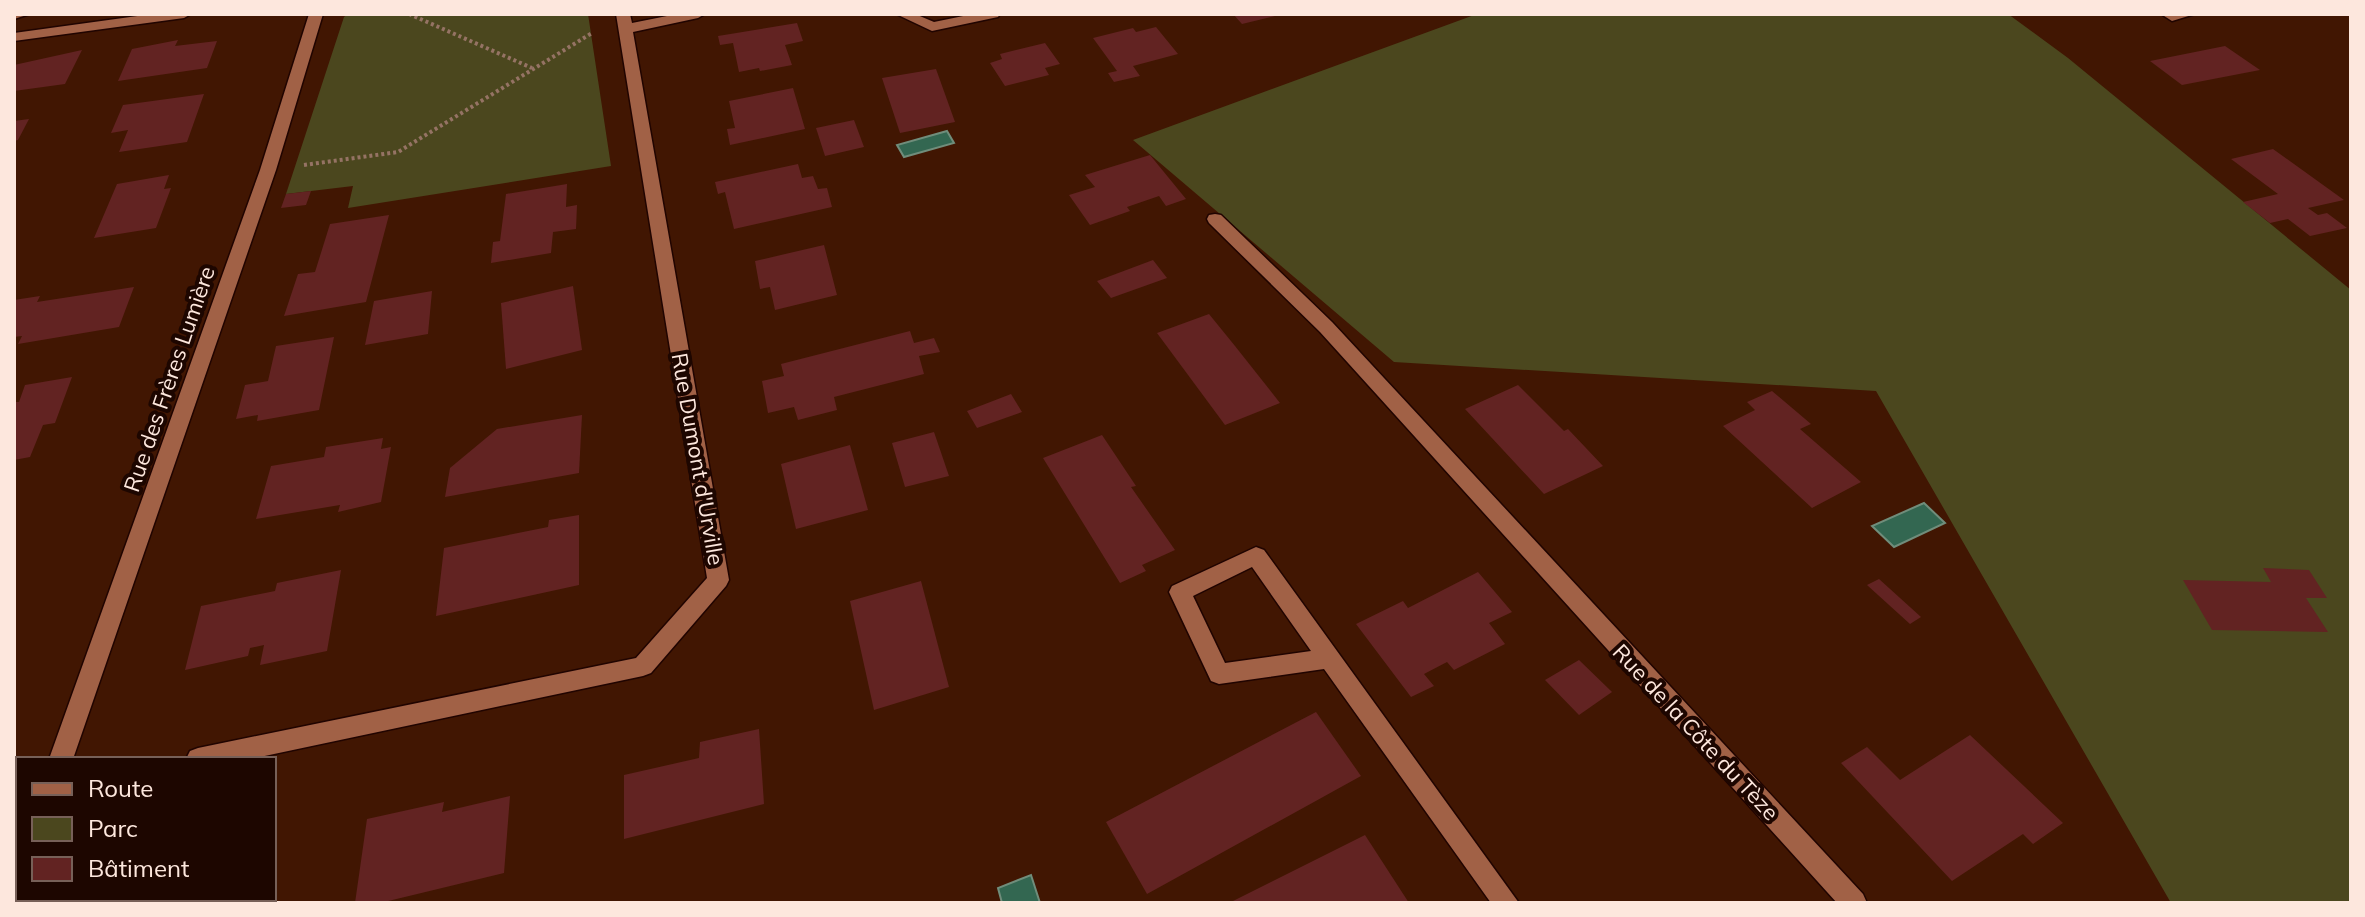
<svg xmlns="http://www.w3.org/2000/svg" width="2365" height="917" font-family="Mulish,sans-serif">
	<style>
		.green { fill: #4b471e }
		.water { fill: #336751; stroke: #708d7b; stroke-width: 2 }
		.building { fill: #622322 }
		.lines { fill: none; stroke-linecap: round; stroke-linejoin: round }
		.minor-casing { stroke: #200400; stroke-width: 3 }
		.path { stroke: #957364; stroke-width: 4; stroke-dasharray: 3 3; stroke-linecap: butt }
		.minor { fill: #a16146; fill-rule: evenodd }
		.labels { text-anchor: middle; stroke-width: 8; stroke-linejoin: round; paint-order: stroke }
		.street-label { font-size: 22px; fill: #fde7dd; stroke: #1d0600 }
	</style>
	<rect width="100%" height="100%" fill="#411602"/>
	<g class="green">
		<path d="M348 14H588L611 166 348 208 353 186 286 194 344 17Z"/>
		<path d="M1477 14H2008L2068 58 2351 290V903H2171L1876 391 1394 362 1133 140Z"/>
	</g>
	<g class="water">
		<path d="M947 131 954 143 904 157 897 145Z"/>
		<path d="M1924 503 1945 523 1894 547 1872 526Z"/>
		<path d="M1031 875 1040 903H1002L998 888Z"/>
	</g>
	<g class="building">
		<path d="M1233 14H1279V15L1242 24Z"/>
		<path d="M797 23 803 41 785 45 792 65 760 71 759 68 739 72 733 43 720 45 718 36Z"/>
		<path d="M1156 27 1178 54 1133 66 1140 76 1114 82 1108 73 1117 71 1093 38 1133 28 1136 32Z"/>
		<path d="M178 40 175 46 217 41 207 68 118 81 132 49Z"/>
		<path d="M1045 43 1060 64 1045 68 1049 75 1005 86 990 63 1002 59 1000 54Z"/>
		<path d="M2225 46 2260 70 2182 85 2150 61Z"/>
		<path d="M82 50 65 84 14 91V65Z"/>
		<path d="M936 69 955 122 900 133 882 78Z"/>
		<path d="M793 88 805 129 730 145 727 129 735 128 729 101Z"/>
		<path d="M204 94 187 142 119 152 128 130 111 133 123 105Z"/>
		<path d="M29 119 18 140 14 141V121Z"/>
		<path d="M854 120 864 147 825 156 816 128Z"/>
		<path d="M2273 149 2344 200 2308 208 2318 215 2327 213 2347 228 2310 236 2288 219 2270 223 2243 202 2278 194 2231 159Z"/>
		<path d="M1150 155 1186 199 1166 206 1159 196 1127 207 1130 211 1090 225 1069 195 1095 187 1085 175Z"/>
		<path d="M798 164 802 178 813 176 818 189 827 188 832 207 734 229 725 192 718 194 715 182Z"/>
		<path d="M169 175 164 189 171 188 156 228 94 238 117 184Z"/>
		<path d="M567 184 566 207 577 205 576 229 553 232 551 253 491 263 493 242 500 241 506 194Z"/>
		<path d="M311 191 306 205 281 208 286 194Z"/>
		<path d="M389 215 366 302 284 316 298 274 315 272 330 224Z"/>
		<path d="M824 245 837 295 775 310 770 287 760 289 755 261Z"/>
		<path d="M1153 260 1167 278 1111 298 1097 281Z"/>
		<path d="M573 286 582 350 506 369 501 303Z"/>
		<path d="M134 287 119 327 18 344 22 336 14 337V300L40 296 37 302Z"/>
		<path d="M432 291 428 334 365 345 374 301Z"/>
		<path d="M1209 314 1235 346 1280 403 1225 425 1157 333Z"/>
		<path d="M910 331 914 343 934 338 940 352 919 356 924 374 834 397 837 410 798 420 794 407 768 413 762 381 784 376 781 364Z"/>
		<path d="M334 337 319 410 257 421 258 415 236 419 245 385 268 381 276 346Z"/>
		<path d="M72 377 55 423 43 425 30 457 14 460V402H19L25 385Z"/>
		<path d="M1518 385 1564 431 1568 429 1603 466 1544 494 1465 409Z"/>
		<path d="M1772 391 1811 424 1800 429 1861 482 1812 508 1723 426 1755 410 1747 402Z"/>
		<path d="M1011 394 1022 412 977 428 967 411Z"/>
		<path d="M582 415 579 473 445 497 450 468 497 429Z"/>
		<path d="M934 432 949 476 905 487 892 443Z"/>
		<path d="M1102 435 1136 486 1131 487 1175 550 1142 565 1146 571 1120 583 1043 458Z"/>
		<path d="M383 438 381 449 391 447 381 502 338 512 340 505 256 519 271 466 324 457 326 447Z"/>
		<path d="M850 445 868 510 796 529 781 464Z"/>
		<path d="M579 515V585L436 616 444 548 548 527 549 520Z"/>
		<path d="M2263 568 2309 570 2327 598H2306L2328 632 2212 630 2183 580 2271 582Z"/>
		<path d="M341 570 327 651 260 665 264 645 250 648 248 656 185 670 201 606 275 591 277 583Z"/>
		<path d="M1478 572 1512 612 1489 623 1505 644 1454 670 1447 662 1424 674 1434 686 1411 697 1356 624 1403 601 1408 608Z"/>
		<path d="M1879 579 1921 617 1910 624 1867 585Z"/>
		<path d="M921 581 949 687 874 710 850 601Z"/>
		<path d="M1579 660 1612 692 1579 715 1545 680Z"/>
		<path d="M1316 712 1361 776 1147 894 1106 822Z"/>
		<path d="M759 729 764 804 624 839V775L699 758 700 742Z"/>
		<path d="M1970 735 2063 823 2033 844 2023 834 1952 881 1841 763 1867 747 1900 780Z"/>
		<path d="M510 796 504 873 380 903H355L367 819 444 802 442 812Z"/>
		<path d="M1365 835 1409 903H1229Z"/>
		<path d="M92 899H218L217 903H91Z"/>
	</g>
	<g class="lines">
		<g class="minor-casing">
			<g id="minor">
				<path d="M14 14H30L14 19Z"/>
				<path d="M152 14H191L184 18 14 41V33Z"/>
				<path d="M309 14H323L276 170 73 759H49L260 170Z"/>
				<path d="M616 14H630L632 23 677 14H705L698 18 633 32 729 580 726 586 651 673 643 676 250 759H186L190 751 198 748 636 658 707 578Z"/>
				<path d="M896 14H915L934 22 973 14H1000L998 17 932 31Z"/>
				<path d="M2161 14H2195L2172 21Z"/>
				<path d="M1215 214 1221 215 1332 322 1863 894 1867 903H1837L1320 332 1209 223 1207 219 1209 215Z"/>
				<path d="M1256 547 1264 550 1519 903H1491L1324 669 1219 684 1211 681 1169 592 1172 586ZM1252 567 1311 651 1225 663 1193 596Z"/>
				<path d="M18 786V808L14 809V787Z"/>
			</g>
		</g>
		<g class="path">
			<path d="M409 14 532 68"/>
			<path d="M304 165 398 152 592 33"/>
		</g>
		<use href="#minor" class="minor"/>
	</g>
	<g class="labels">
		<g class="street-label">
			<text transform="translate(169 379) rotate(-71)" y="8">Rue des Frères Lumière</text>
			<text transform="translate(698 459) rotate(80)" y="8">Rue Dumont d'Urville</text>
			<text transform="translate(1696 732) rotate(47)" y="8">Rue de la Côte du Tèze</text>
		</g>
	</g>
	<rect width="2365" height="917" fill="none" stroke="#fde7dd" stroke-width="32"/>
	<rect x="16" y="757" width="260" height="144" fill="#1d0600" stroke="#776058" stroke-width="2"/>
	<rect x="32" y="783" width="40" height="12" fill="#a16146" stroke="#776058" stroke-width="2"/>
	<text x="88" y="797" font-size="24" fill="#fde7dd">Route</text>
	<rect x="32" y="817" width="40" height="24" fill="#4b471e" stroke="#776058" stroke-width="2"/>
	<text x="88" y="837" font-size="24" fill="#fde7dd">Parc</text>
	<rect x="32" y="857" width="40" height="24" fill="#622322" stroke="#776058" stroke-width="2"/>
	<text x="88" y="877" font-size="24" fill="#fde7dd">Bâtiment</text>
</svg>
